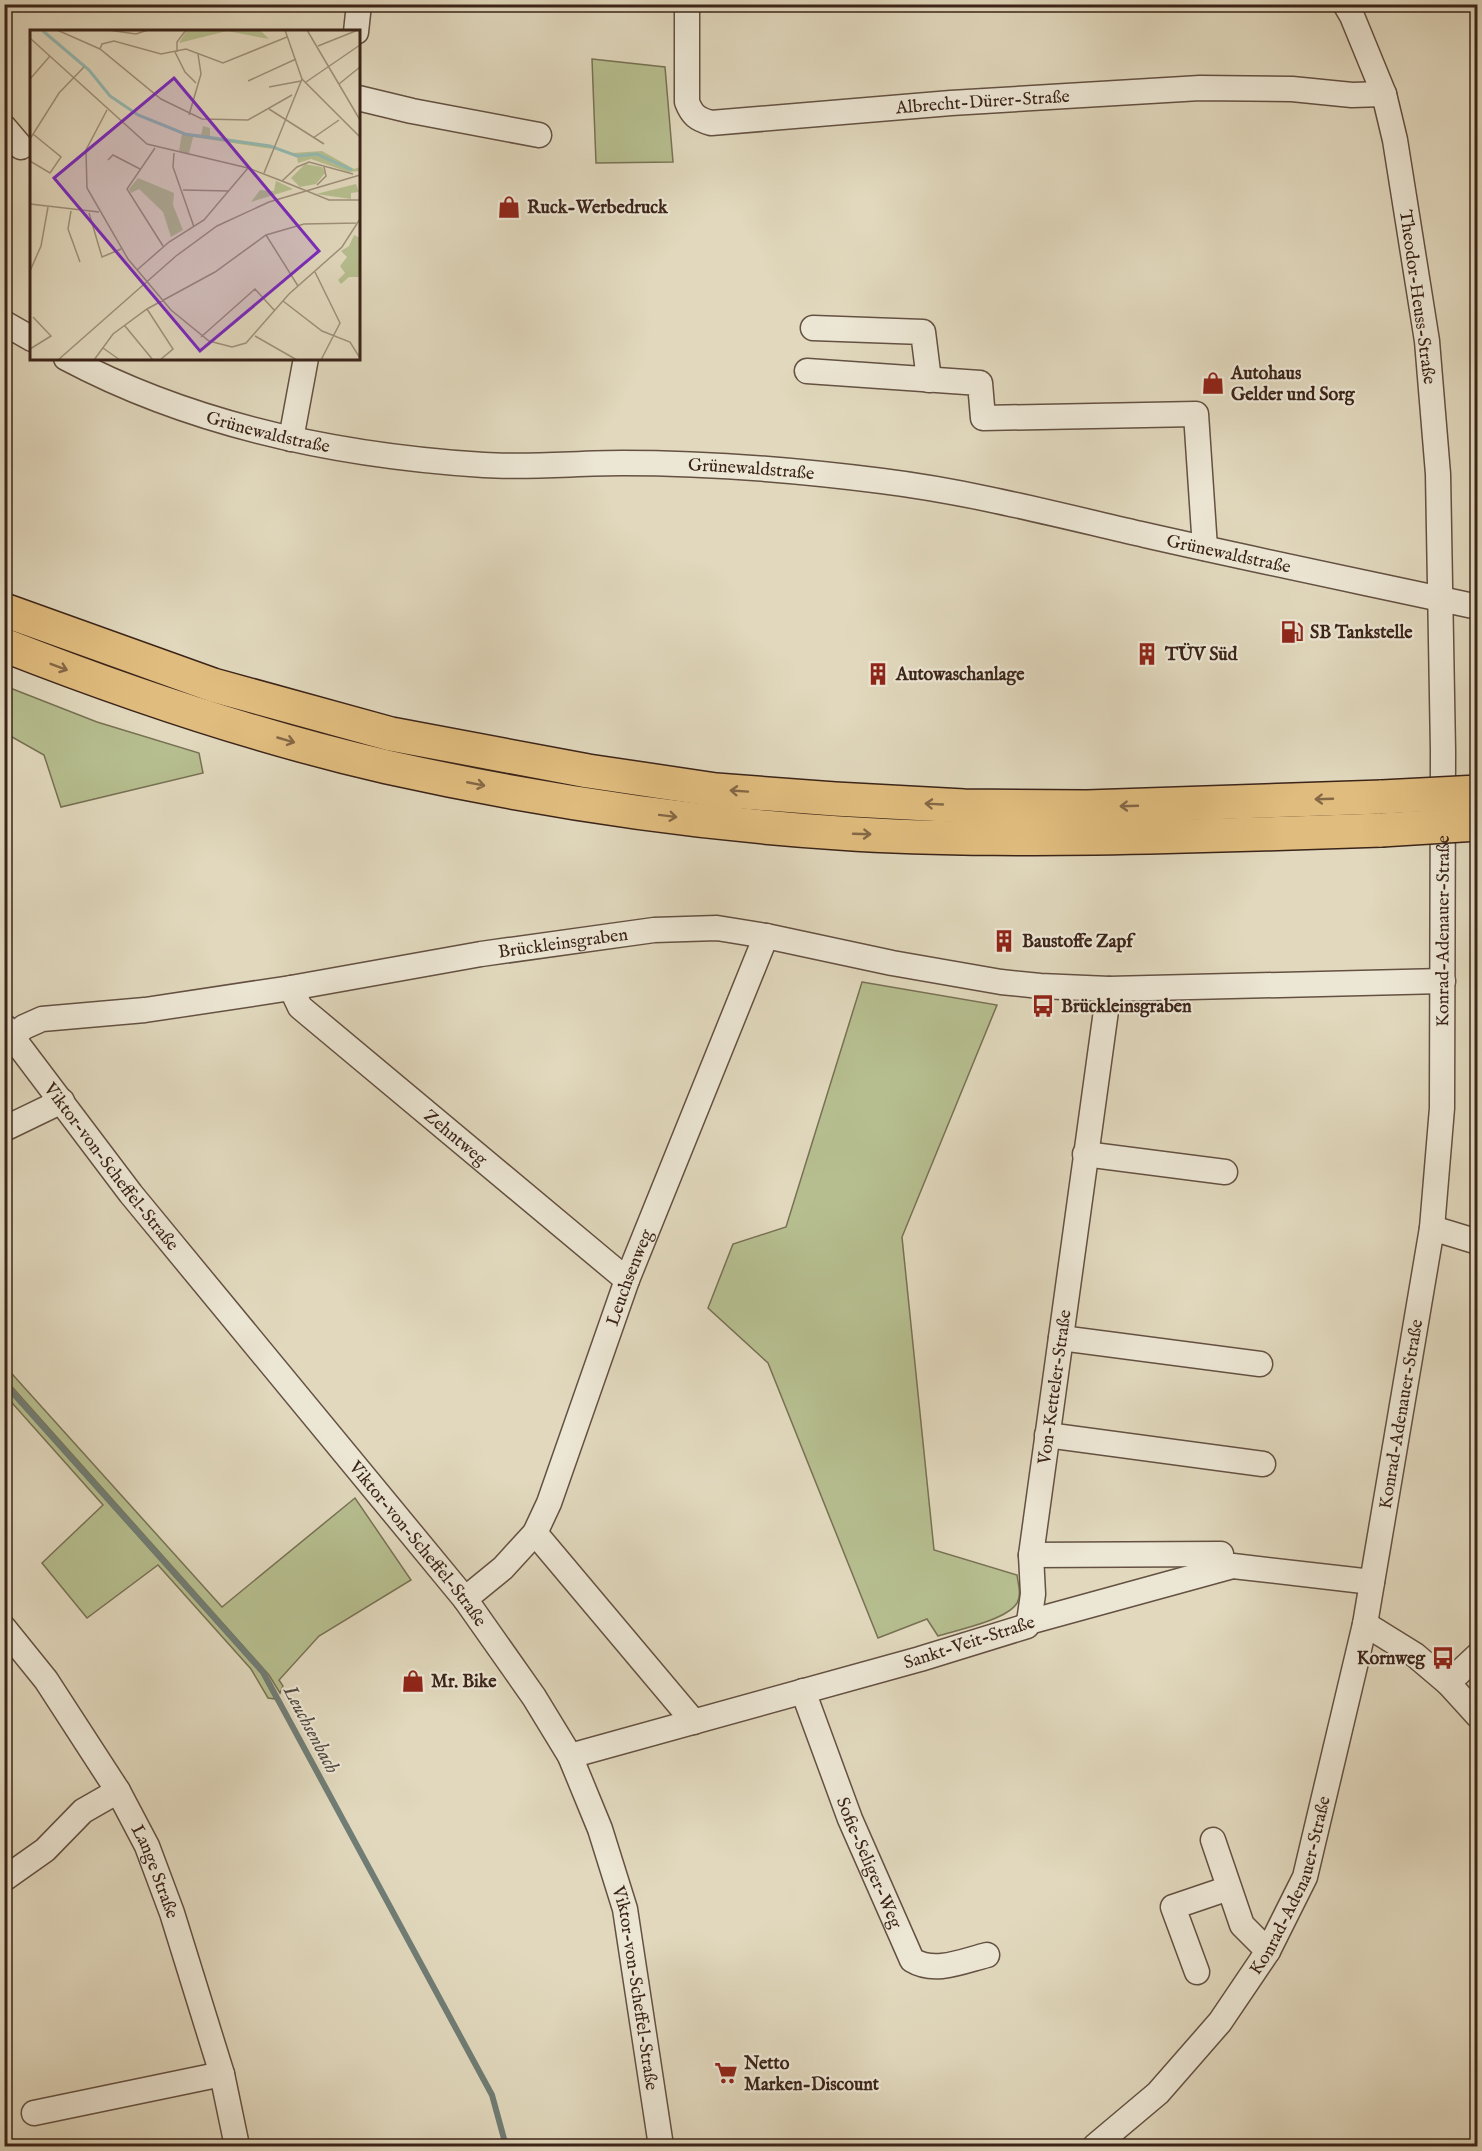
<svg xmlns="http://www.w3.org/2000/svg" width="1482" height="2151" font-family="'IM FELL English',serif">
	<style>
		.green { fill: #b6be8f; stroke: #787154; stroke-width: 1.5 }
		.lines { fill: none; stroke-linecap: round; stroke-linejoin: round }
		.stream { stroke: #707d75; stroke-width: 6 }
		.minor-casing { stroke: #645142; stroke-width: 27 }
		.highway-casing { stroke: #3b2419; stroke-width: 36 }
		.minor { stroke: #ece6d4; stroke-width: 24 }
		.highway { stroke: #e0bc7e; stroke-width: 33 }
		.highway-bridge-casing { stroke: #3b2419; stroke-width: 36; stroke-linecap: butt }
		.highway-bridge { stroke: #e0bc7e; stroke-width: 33 }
		.oneway { stroke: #856846 }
		.labels { text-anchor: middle; stroke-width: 4.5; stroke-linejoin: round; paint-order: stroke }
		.street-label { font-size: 18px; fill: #3b2419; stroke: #ece6d4 }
		.poi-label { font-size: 18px; font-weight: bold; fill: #3b2419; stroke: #ece6d4; text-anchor: start }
		.water-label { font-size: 20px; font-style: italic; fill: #514940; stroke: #ece6d4 }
		.inset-river { fill: none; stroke: #94b9b3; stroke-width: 3 }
		.inset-road { fill: none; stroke: #9f907b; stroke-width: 1.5 }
		.view { fill: #7b2cbf; fill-opacity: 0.15; stroke: #7b2cbf; stroke-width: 3 }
		.inset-edge { fill: none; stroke: #3b2419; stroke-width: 3 }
	</style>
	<rect width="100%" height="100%" fill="#e1d8bd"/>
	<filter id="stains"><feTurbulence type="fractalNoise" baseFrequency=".00333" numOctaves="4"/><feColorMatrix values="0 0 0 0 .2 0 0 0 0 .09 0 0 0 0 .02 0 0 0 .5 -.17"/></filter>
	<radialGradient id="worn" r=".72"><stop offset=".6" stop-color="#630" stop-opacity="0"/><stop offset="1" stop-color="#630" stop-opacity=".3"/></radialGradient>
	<g class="green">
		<path d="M592 59 665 67 673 162 596 163Z"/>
		<path d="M5 686 97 722 199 753 203 773 61 807 44 755 5 733Z"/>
		<path d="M862 982 997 1005 902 1237 934 1550 1017 1575C1018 1584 1022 1595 1017 1603 1007 1620 957 1630 938 1636L927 1619 878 1638 768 1363 708 1308 733 1244 786 1227Z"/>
		<path d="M4 1365 222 1607 355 1498 411 1580 319 1636 279 1680 283 1686 280 1693 269 1675 5 1379Z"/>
		<path d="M5 1387 261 1673 275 1699 268 1698 251 1669 158 1565 87 1618 42 1563 103 1505 5 1395Z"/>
	</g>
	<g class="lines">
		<path class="stream" d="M4 1383 263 1672 492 2095 506 2146"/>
		<g class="minor-casing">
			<g id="minor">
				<path id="s1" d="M687 4V102C692 115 697 119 711 123L951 103 1200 88 1292 89 1352 95 1384 94"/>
				<path d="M356 32 359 4"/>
				<path d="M358 98 412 111 539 135"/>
				<path d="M4 127 21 147"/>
				<path d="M4 323 32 339"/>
				<path d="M813 328 923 332 929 380"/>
				<path id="s2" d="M66 358C194 426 341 456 484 465 530 468 577 463 622 463 709 463 796 470 882 481 971 492 1058 515 1145 535 1255 560 1367 583 1478 607"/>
				<path d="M807 371 980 383 983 418 1196 414 1205 548"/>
				<path d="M291 439 306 358"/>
				<path id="s3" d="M291 988 300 1007 627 1280"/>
				<path id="s4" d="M4 1026 131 1194 465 1599 534 1697 570 1756 600 1829 625 1909 661 2146"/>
				<path id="s5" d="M12 1037 24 1027 42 1019 145 1010 291 988 481 954 654 930 717 928 766 936 892 963 1001 982 1040 986 1109 989 1443 981"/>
				<path d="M4 1129 62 1101"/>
				<path d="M1085 1154 1225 1172"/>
				<path d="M1432 1228 1478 1242"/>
				<path d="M1061 1338 1260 1364"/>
				<path d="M1047 1435 1263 1464"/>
				<path d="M535 1533 694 1722"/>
				<path d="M1031 1555 1221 1554"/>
				<path id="s6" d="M465 1599 503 1568 535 1533 549 1503 627 1280 766 936"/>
				<path id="s7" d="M1029 1622 1033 1594 1031 1555 1109 989"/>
				<path d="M1365 1624 1415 1655 1448 1683 1478 1716"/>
				<path id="s8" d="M4 1628 46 1680 118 1791 147 1846 172 1913 222 2074 237 2146"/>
				<path d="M1448 1683 1478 1655"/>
				<path id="s9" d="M803 1691 850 1819 912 1960C935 1974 963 1961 987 1955"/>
				<path d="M570 1756 920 1659 1027 1626 1029 1622 1233 1566 1372 1582"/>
				<path d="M1213 1840 1242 1925 1268 1951"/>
				<path d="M4 1879 45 1850 83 1811 118 1791"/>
				<path d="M1197 1972 1173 1907 1229 1888"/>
				<path d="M34 2113 222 2074"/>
				<path id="s10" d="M1095 2146 1158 2093 1220 2022 1268 1951 1305 1877 1365 1624 1432 1228 1442 1108 1443 751 1438 474 1427 341 1395 140 1384 94 1352 16 1345 4"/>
			</g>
		</g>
		<g class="highway-casing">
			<g id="highway">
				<path d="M4 610 213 685 391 734 588 771 716 790 835 799 964 806 1087 807 1382 797"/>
				<path d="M4 645C129 694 257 737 387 767 536 800 687 823 839 833 942 840 1046 839 1149 837 1226 835 1304 833 1381 830"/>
			</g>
		</g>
		<use href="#minor" class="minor"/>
		<use href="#highway" class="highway"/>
		<g class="highway-bridge-casing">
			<g id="highway-bridge">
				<path d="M1382 797 1478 792"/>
				<path d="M1381 830 1478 824"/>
			</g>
		</g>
		<use href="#highway-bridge" class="highway-bridge"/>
	</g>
	<defs><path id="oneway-shaft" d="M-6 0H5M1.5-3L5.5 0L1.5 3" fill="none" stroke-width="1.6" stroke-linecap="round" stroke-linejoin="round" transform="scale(1.5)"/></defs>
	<g class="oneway">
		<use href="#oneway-shaft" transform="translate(59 667) rotate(21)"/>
		<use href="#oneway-shaft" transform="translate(286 740) rotate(16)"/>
		<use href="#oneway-shaft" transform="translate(476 784) rotate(11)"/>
		<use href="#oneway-shaft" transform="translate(739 791) rotate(-176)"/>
		<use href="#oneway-shaft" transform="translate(1324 799) rotate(178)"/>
		<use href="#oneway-shaft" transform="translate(934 804) rotate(-177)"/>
		<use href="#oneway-shaft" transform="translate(1129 806) rotate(178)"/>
		<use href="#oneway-shaft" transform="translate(668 816) rotate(7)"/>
		<use href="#oneway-shaft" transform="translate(862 834) rotate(2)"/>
	</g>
	<defs>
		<g id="shop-bare" transform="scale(1.8)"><path d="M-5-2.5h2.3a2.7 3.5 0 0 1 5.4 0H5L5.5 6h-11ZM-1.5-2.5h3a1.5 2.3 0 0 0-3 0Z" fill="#8f2418" stroke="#ece6d4" stroke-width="2.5" paint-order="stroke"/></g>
		<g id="fuel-bare" transform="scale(1.8)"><path d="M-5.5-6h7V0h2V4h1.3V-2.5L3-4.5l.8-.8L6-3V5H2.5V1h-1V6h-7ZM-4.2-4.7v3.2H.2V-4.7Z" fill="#8f2418" stroke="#ece6d4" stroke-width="2.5" paint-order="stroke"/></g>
		<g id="building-bare" transform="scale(1.8)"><path d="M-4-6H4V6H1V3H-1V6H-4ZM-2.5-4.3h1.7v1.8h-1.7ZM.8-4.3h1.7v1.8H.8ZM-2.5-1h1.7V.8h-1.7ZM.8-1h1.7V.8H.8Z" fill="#8f2418" stroke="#ece6d4" stroke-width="2.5" paint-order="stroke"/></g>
		<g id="bus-bare" transform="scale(1.8)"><path d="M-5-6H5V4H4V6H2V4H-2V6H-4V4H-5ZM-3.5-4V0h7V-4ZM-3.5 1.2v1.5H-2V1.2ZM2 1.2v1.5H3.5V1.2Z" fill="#8f2418" stroke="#ece6d4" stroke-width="2.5" paint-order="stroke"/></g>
		<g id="supermarket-bare" transform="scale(1.8)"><path d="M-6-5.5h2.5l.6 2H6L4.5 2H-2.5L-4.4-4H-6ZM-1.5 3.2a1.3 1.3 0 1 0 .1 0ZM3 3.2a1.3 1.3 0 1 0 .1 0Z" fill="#8f2418" stroke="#ece6d4" stroke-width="2.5" paint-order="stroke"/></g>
	</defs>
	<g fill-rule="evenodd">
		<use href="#shop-bare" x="509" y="207"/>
		<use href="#shop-bare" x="1213" y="383"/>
		<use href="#fuel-bare" x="1292" y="632"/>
		<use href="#building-bare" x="1147" y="654"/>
		<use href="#building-bare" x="878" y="674"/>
		<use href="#building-bare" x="1004" y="941"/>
		<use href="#bus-bare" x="1043" y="1006"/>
		<use href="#bus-bare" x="1443" y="1658"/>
		<use href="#shop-bare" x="413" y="1681"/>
		<use href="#supermarket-bare" x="726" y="2073"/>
	</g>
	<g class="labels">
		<g class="street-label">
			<text dy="6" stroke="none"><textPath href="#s1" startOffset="404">Albrecht-Dürer-Straße</textPath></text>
			<text transform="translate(1418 297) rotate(82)" y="6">Theodor-Heuss-Straße</text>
			<text dy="6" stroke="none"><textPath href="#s2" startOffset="216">Grünewaldstraße</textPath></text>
			<text dy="6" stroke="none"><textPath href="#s2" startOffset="702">Grünewaldstraße</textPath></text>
			<text dy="6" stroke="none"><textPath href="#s2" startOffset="1188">Grünewaldstraße</textPath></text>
			<text dy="6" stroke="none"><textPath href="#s10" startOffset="1304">Konrad-Adenauer-Straße</textPath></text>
			<text dy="6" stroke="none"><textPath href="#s5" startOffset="562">Brückleinsgraben</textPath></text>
			<text dy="6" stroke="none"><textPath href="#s3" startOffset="224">Zehntweg</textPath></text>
			<text dy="6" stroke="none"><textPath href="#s4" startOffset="177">Viktor-von-Scheffel-Straße</textPath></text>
			<text dy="6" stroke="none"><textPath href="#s6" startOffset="369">Leuchsenweg</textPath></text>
			<text dy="6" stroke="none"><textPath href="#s7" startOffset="237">Von-Ketteler-Straße</textPath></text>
			<text dy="6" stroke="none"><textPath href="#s10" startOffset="818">Konrad-Adenauer-Straße</textPath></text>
			<text dy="6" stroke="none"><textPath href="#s4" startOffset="663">Viktor-von-Scheffel-Straße</textPath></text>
			<text transform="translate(969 1642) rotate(-18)" y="6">Sankt-Veit-Straße</text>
			<text dy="6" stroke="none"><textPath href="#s9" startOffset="184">Sofie-Seliger-Weg</textPath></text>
			<text dy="6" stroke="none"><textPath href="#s8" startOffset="288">Lange Straße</textPath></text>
			<text dy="6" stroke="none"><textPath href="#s10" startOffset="332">Konrad-Adenauer-Straße</textPath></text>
			<text dy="6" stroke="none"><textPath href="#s4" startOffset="1167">Viktor-von-Scheffel-Straße</textPath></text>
		</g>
		<g class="poi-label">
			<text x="527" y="213">Ruck-Werbedruck</text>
			<text x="1231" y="379">Autohaus<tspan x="1231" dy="21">Gelder und Sorg</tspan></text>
			<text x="1310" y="638">SB Tankstelle</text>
			<text x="1165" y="660">TÜV Süd</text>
			<text x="896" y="680">Autowaschanlage</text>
			<text x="1022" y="947">Baustoffe Zapf</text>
			<text x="1061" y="1012">Brückleinsgraben</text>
			<text x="1425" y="1664" text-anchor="end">Kornweg</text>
			<text x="431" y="1687">Mr. Bike</text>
			<text x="744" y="2069">Netto<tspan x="744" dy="21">Marken-Discount</tspan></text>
		</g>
		<g class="water-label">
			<text transform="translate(312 1729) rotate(62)" y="7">Leuchsenbach</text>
		</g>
	</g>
	<g transform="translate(30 30)">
		<rect width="330" height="330" fill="#e1d8bd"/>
		<path d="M157 0H230L239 9 197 1 149 13ZM173 96 180 98V107L245 116H239L243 119 163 107 159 124 149 121 152 103 171 105ZM247 118 262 123 292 121 324 139 330 137V141L318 142 281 129 268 133 267 127ZM275 134 292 137 295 143 286 154 270 157 261 148ZM108 148 144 163 143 175 153 200 141 207 133 182 109 159 101 163 99 159ZM246 151 263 159 221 172 230 160 244 161ZM326 154 329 162 321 163V169L286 164ZM324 205 330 208V247H319L311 254 308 250 315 243 310 236 317 227 311 221 319 216Z" fill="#b6be8f"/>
		<path class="inset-river" d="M13 1 59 40 80 66 108 85 155 104 240 116 267 126 287 124 322 140"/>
		<path class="inset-road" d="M27 0 70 19 131 69 172 89 218 90 262 65M78 0 106 4 118 0M255 0 272 49 330 107M277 0 330 90M1 9 117 114 218 138 252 151M288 16 328 0M70 19 72 14 84 11 131 24 156 19 193 33 257 7M145 22 155 42 166 53M147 22V12L156 0M0 49 20 26M218 51 266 29M276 52 330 15M309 54 330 37M239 57 271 51M239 79 294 114M77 80 56 120 57 158 98 229 141 280 179 311 202 317 216 313 259 264 312 217 330 189M159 85 171 44 168 24M283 108 309 90M0 109 29 63 54 37M125 118 97 159 133 216M144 123 143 137 164 197M78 130 83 125 110 139M0 131 20 143 31 127 3 104M234 143 272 49M252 151 299 170H330M252 151 267 137 279 132 323 144M287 155 296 146 294 137M153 160 199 161M0 174 69 182M41 181 38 199 50 232M59 183 72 227 91 219M236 205 268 256M107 240 139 212 174 190 218 138M0 241 11 216 18 177M285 242 310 293 291 330M253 271 292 301 320 312 330 328M117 279 143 319 130 330M95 296 123 330M225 306 267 330M171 307 225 259 245 281M73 318 90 330M0 319 21 306 3 287M28 330 146 226 187 196 239 172 330 145M64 330 83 304 117 279 185 242 236 205 274 194 328 193"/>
		<path class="view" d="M144 48 289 221 170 321 24 148Z"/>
		<rect width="330" height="330" class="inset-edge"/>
	</g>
	<rect width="1482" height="2151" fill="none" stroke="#e1d8bd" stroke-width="24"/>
	<rect x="6" y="6" width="1470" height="2139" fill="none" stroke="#3b2419" stroke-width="3"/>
	<rect x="12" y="12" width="1458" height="2127" fill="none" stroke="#3b2419" stroke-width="1.5"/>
	<rect width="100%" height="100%" filter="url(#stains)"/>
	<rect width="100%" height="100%" fill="url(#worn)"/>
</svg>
